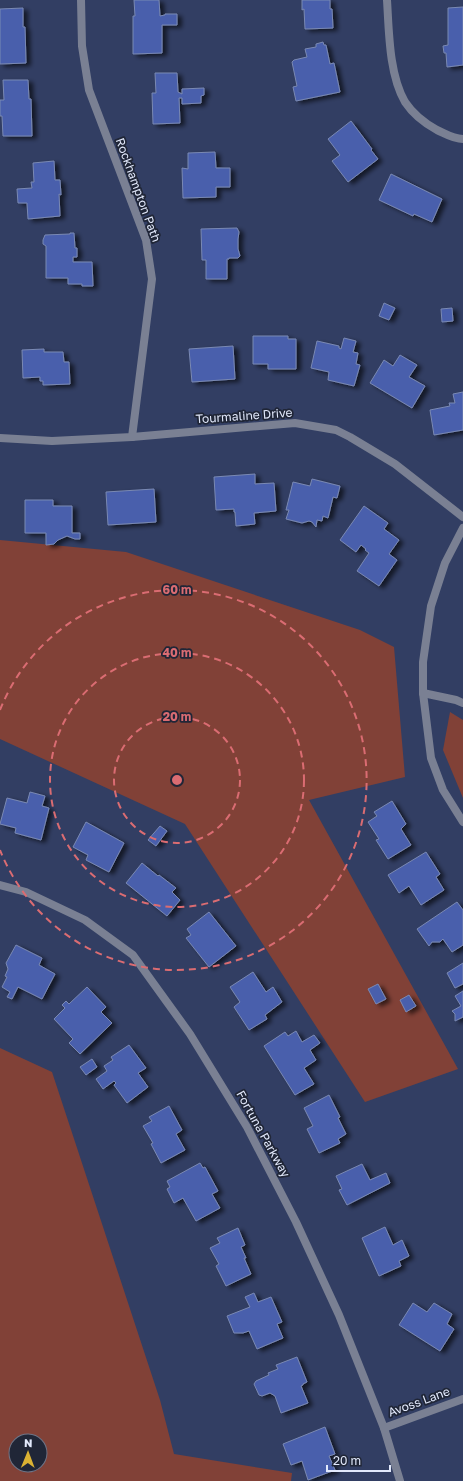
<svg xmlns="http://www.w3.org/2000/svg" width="463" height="1481" font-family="'Golos Text',sans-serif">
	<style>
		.green { fill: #814137; fill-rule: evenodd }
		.building { fill: #485eac; stroke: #7a89b3; filter: url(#shadow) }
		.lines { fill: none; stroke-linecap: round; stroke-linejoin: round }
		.minor { stroke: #7a8093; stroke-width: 8 }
		.ring { fill: none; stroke: #da6c72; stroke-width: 2; stroke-dasharray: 7 5 }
		.labels { text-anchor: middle; stroke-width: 3.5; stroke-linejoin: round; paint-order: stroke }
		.street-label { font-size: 12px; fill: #e2e9fc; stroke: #202637 }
		.centre { fill: #da6c72; stroke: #202637; stroke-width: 2 }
		.ring-label { font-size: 12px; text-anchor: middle; font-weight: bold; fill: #da6c72; stroke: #202637; stroke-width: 3.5; stroke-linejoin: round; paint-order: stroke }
	</style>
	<defs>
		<filter id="shadow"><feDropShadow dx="4.5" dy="2.5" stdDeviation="2" flood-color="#0009"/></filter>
	</defs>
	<rect width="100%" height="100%" fill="#323e63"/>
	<g class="green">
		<path d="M0 540 126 552 360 630 394 647 405 777 309 800 458 1069 365 1102 185 824 0 739Z"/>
		<path d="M450 712 463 720V798L443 750Z"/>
		<path d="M0 1048 52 1072 160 1400 174 1454 292 1473 291 1481H0ZM16 1441H40V1465H16Z"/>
	</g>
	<g class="building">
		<path d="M134 0H159L160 16 165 15V14H177V25H162V53L133 54V16H135Z"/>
		<path d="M302 0H330V9H332L333 28 305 29 304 9 302 10Z"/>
		<path d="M463 7V65L447 67 446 53H444L443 46 448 45V8Z"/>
		<path d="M23 8V27H25L26 63 0 64V9Z"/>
		<path d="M323 42 324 45H326L330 64 334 63 340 92 296 101 293 87 297 86 292 62 294 60 307 57 305 49 316 47V44Z"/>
		<path d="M155 73H177L178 92 182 94V89L204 88V95L201 96V103L182 104V98H179L180 123 153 124 152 93H156Z"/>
		<path d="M3 80H28L29 99H31L32 136H3L2 116H0V100H4Z"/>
		<path d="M351 121 372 149 371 150 378 159 348 182 332 161 340 155 328 139Z"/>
		<path d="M215 152 216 168H230V187H216V197L183 198 182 168 188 169V153Z"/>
		<path d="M54 161 55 180H60L61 195 59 194 60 216 28 219 27 203H18L17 189 32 188 31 182H34L33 163Z"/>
		<path d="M391 174 442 199 432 222 414 214 413 216 379 200Z"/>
		<path d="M237 228 239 232 238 239V249L240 256 238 258H229V259H227V279H206V260H202L201 229Z"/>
		<path d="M70 233H74L75 248H77V257H73V262H92L93 286H82V284H68V278H46V246L43 244V240L45 235 70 234Z"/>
		<path d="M384 303 395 308 389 320 379 316Z"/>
		<path d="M452 308 453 321 442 322 441 309Z"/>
		<path d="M253 336H288V339H296V369H268V364H253Z"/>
		<path d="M344 338 356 341 353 352 358 353 356 364 360 365 354 386 328 380 329 372 311 368 317 341 339 346V348L341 349Z"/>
		<path d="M233 346 235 379 192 382 189 349Z"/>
		<path d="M44 349V352H63L64 362H69L70 384 43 385V381H40V377L23 378 22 350Z"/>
		<path d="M400 355 417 365 409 377 425 386 412 408 370 383 384 360 393 366Z"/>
		<path d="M463 392V430L434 435 430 410 450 406 449 403H455L453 394Z"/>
		<path d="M255 474V484L274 483 276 511 254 513 255 524 236 526 235 512H234V509L216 510 214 477Z"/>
		<path d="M312 479 340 486 337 498 333 497 328 518 323 516 322 521 317 520 316 527 312 522 309 521 302 523 286 519 289 510H286L293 482 310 486Z"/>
		<path d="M154 489 156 522 108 525 106 492Z"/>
		<path d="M25 500H53V506H72V533H80V539H75L67 536 58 540 54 544 46 545V533H25Z"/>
		<path d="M364 506 388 523 384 529 399 540 389 554 397 560 379 586 357 571 369 553 365 550 366 549 361 545 356 552 340 540Z"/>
		<path d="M30 792 45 796 42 806 49 808 41 840 15 833 16 828 0 824 7 798 27 803Z"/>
		<path d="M392 801 406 824 401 829 411 845 388 859 376 840 379 839 368 822 377 816 374 812Z"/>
		<path d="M86 822 124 843 109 872 86 860 88 855 73 847Z"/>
		<path d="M160 826 167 831 156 846 148 840Z"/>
		<path d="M426 852 440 874 436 877 444 890 421 905 409 886 399 893 388 875Z"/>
		<path d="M142 863 158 876 159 875 176 888 172 892 180 900 167 916 126 883Z"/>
		<path d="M457 902 463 910V945L452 952 443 939 440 942H432L429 946 417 929Z"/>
		<path d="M209 912 236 946 209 967 186 938 191 935 187 929Z"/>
		<path d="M16 945 42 958 39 965 55 974 42 999 18 987 12 999 7 997 10 992 2 987 7 977 5 976 8 969 6 963Z"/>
		<path d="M463 963V984L455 988 447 973Z"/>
		<path d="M253 972 266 992 273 987 282 1002 265 1015 267 1019 249 1030 234 1007 240 1002 230 987Z"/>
		<path d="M378 984 386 999 376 1004 368 989Z"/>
		<path d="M87 987 106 1007 101 1012 112 1023 80 1054 69 1043 73 1039 54 1019 65 1008 62 1005 66 1001 69 1004Z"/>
		<path d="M463 991V1017L455 1021V1014L452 1011 461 1006 455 996Z"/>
		<path d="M409 995 416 1006 406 1012 400 1000Z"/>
		<path d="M296 1031 302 1042 314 1035 320 1043 310 1050 316 1060 304 1068 314 1084 295 1095 264 1046 285 1032 288 1036Z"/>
		<path d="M129 1045 146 1068 138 1073 148 1087 127 1103 114 1085 116 1083 114 1081 103 1089 96 1079 107 1071 104 1066 113 1060 111 1057Z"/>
		<path d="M92 1059 97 1067 86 1075 80 1067Z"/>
		<path d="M329 1095 340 1117 338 1118 346 1134 338 1139 340 1143 319 1153 307 1129 313 1126 304 1108Z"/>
		<path d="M169 1106 182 1130 176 1134 185 1150 161 1163 151 1144 153 1143 143 1126 152 1121 149 1117Z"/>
		<path d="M200 1163 203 1168 205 1167 218 1191 212 1194 220 1208 196 1221 183 1198 174 1203 167 1189 170 1187 167 1181Z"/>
		<path d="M362 1164 370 1180 386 1173 390 1183 347 1205 339 1190 342 1189 336 1176Z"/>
		<path d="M385 1227 393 1245 402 1240 409 1256 399 1261 401 1266 379 1276 362 1238Z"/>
		<path d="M238 1228 245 1245 241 1247 246 1258H244L251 1274 226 1286 216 1266 219 1264 210 1248 220 1243 217 1238Z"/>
		<path d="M254 1293 258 1302 271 1297 282 1322 277 1324 283 1338 257 1349 249 1331 243 1333H234L227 1316 250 1307 245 1297Z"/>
		<path d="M413 1303 427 1312 434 1303 452 1314 447 1324 454 1329 440 1351 399 1325Z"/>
		<path d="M297 1357 307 1382 303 1384V1385L301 1386 308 1403 281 1413 275 1396 270 1393 262 1396 259 1395 254 1384 256 1381 269 1375 268 1373 278 1369 276 1365Z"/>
		<path d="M325 1427 335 1454 329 1456 335 1470 308 1480 302 1461 291 1465 283 1444Z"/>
	</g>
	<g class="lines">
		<g class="minor">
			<path d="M81 0 82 46 89 90 146 240 152 279 132 437"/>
			<path d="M387 0C389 31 389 75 405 102 413 114 426 124 437 130 446 134 453 139 463 139"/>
			<path d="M0 438 52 441 132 437 295 423 336 430 350 437 395 464 463 517"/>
			<path d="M463 528 445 563 431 606 423 662V693L431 758 443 790 463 822"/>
			<path d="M423 693 456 700 463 703"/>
			<path d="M0 885 26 892 85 920 133 955 190 1034 247 1127 296 1222 339 1315 384 1428 400 1481"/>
			<path d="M384 1428 463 1399"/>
		</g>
	</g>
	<g class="ring">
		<circle cx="177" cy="780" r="63"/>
		<circle cx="177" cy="780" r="127"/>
		<path d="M0 710A190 190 0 1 1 0 850"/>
	</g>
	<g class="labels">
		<g class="street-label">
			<text transform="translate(138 190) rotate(70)" y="4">Rockhampton Path</text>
			<text transform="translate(244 416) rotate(-4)" y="4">Tourmaline Drive</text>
			<text transform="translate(263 1134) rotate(61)" y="4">Fortuna Parkway</text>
			<text transform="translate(419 1402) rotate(-20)" y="4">Avoss Lane</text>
		</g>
	</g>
	<circle cx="177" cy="780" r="6" class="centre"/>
	<g class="ring-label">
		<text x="177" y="594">60 m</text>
		<text x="177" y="657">40 m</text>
		<text x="177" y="721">20 m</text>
	</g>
	<g transform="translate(28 1453) rotate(1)"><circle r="19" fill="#202637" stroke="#6e7486"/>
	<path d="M0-3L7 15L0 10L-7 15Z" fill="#dbb233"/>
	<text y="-6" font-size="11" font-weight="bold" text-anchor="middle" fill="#e2e9fc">N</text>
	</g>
	<path d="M327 1465v6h63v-6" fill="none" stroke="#e2e9fc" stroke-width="2"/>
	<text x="333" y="1465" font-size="12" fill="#e2e9fc" stroke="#202637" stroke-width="3" paint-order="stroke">20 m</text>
</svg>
